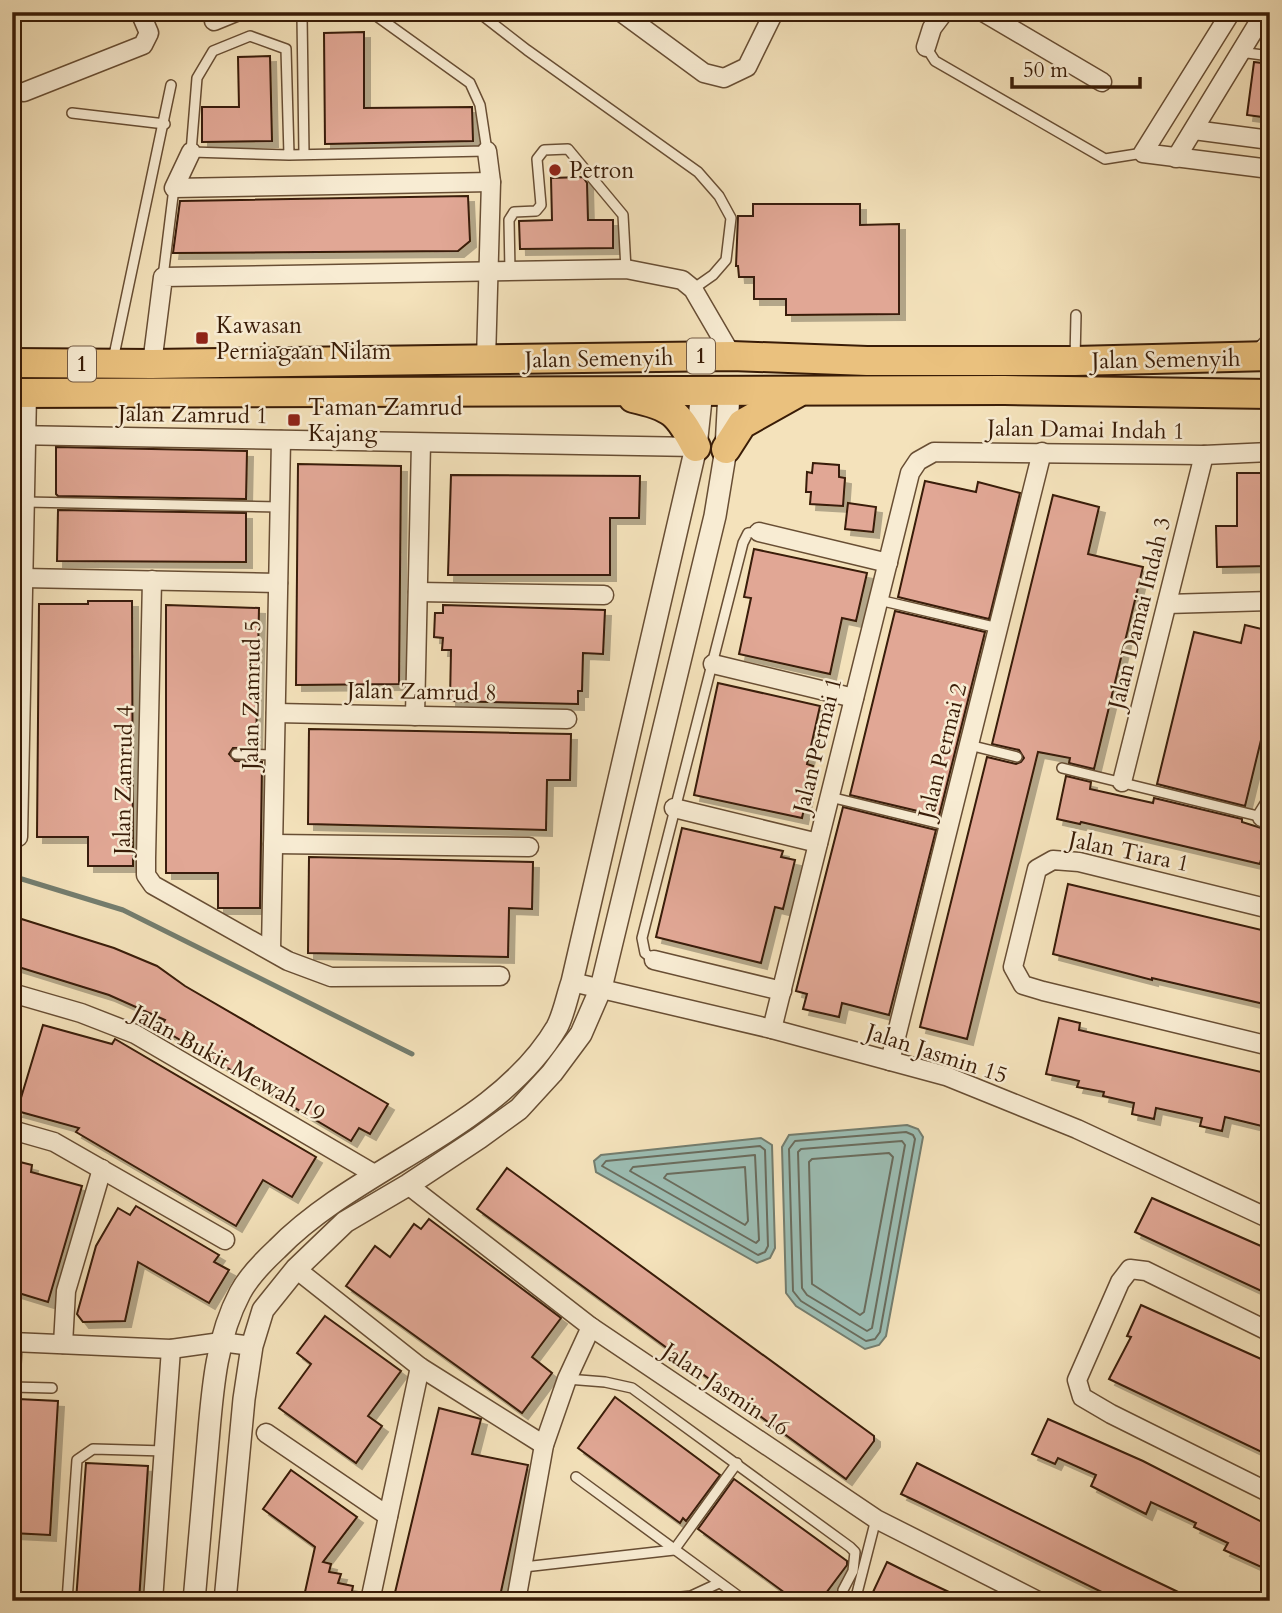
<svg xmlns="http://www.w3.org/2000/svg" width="1282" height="1613" font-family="Cardo,serif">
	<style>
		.water { fill: #9cbdb3; stroke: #747d6e; stroke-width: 2 }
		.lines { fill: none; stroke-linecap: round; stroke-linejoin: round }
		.shore { stroke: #6a6c5d; stroke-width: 2 }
		.stream { stroke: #747d6e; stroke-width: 5 }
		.building { fill: #e1a795; stroke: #391c07; stroke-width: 2; filter: url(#shadow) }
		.service-casing { stroke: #684e34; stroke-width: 12 }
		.minor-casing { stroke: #684e34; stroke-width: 21 }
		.tertiary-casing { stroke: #684e34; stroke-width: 24 }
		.primary-casing { stroke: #391c07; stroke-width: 32 }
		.service { stroke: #f8ecd3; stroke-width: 9 }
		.minor { stroke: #f8ecd3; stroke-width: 18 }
		.tertiary { stroke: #f8ecd3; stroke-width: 21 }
		.primary { stroke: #eac17e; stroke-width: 28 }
		.poi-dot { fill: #8f2418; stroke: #f8ecd3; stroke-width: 2.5 }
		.labels { text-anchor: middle; stroke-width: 5; stroke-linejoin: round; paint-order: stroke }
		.shield { fill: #f8ecd3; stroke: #725a44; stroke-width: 2 }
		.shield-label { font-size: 21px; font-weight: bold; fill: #391c07 }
		.poi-label { font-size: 23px; fill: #391c07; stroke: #f8ecd3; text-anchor: start }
		.street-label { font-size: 23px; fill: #391c07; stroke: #f8ecd3 }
	</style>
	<defs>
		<filter id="shadow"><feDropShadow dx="6" dy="6" stdDeviation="0" flood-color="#0004"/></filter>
	</defs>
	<rect width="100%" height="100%" fill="#f4e2bb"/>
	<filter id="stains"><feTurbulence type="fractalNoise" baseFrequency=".00286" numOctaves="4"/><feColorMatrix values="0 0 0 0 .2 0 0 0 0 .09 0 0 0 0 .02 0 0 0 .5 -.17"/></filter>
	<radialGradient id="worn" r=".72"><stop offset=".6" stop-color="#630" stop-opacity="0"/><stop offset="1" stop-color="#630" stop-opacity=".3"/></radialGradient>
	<g class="water">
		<path d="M907 1125 918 1129 923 1137 886 1336 879 1345 865 1349 796 1306 786 1293 782 1147 789 1135Z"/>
		<path d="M761 1138 772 1145 775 1248 770 1258 757 1263 596 1172 594 1161 601 1155Z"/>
	</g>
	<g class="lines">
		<g class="shore">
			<path d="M906 1132 913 1135 915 1139 880 1332 875 1339 866 1341 801 1301 793 1291 789 1149 795 1141Z"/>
			<path d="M902 1141 905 1145 872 1328 867 1331 807 1295 802 1288 798 1152 801 1149Z"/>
			<path d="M760 1146 765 1150 768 1246 765 1252 758 1255 602 1166 606 1161Z"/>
			<path d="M889 1153 893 1157 864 1312 860 1315 812 1284 809 1162 812 1159Z"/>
			<path d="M755 1155 759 1240 756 1243 630 1171 633 1167Z"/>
			<path d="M745 1167 748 1221 745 1225 664 1178 667 1174Z"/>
		</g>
		<path class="stream" d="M12 876 123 910 412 1054"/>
	</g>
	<g class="building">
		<path d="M364 32V108L472 107 473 141 325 144 324 33Z"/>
		<path d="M270 56 272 141 202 142V107H239L238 57Z"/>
		<path d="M1254 62 1270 64V118L1247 115Z"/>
		<path d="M583 177 587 183 588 220H613V248L520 249 519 221 552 220 551 178Z"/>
		<path d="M468 196 470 241 458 251 173 253 180 201Z"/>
		<path d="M753 204H860V225L899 224V314L786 315V299H754V277H739L738 266H736L738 216H753Z"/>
		<path d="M56 447 247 451 246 499 58 496 56 494Z"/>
		<path d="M813 463 839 465V477L845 478 843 506 810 504 811 492H806L807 472 812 473Z"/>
		<path d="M298 464 401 466 399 684 296 685Z"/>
		<path d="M1237 473H1270V566L1217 567 1216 526H1237Z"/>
		<path d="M451 475 640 476 639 518H610V575H448Z"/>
		<path d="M925 481 976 492 978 482 1020 493 989 619 898 597Z"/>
		<path d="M1053 495 1099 507 1088 554 1143 567 1094 769 1069 763 1070 758 1038 752 967 1039 920 1027 987 757 1016 764 1021 762 1024 758 1019 750 992 744Z"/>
		<path d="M848 503 876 507 873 532 845 529Z"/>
		<path d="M58 510 246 513V562L57 561Z"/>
		<path d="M754 549 867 573 856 621 842 618 830 674 739 654 751 598 744 597Z"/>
		<path d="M88 601H132L133 866H88V837H37L39 604H88Z"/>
		<path d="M166 605 259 608 256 748H233L229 754 235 761 262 762 260 908H218V873H166Z"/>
		<path d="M443 605 605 610 603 654 583 653 582 691H578V704L450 701 451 650H442L443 638 434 637 435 613H443Z"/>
		<path d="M895 611 985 632 939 816 850 795Z"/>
		<path d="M1245 625 1270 631V703L1245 806 1157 784 1194 632 1241 643Z"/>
		<path d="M718 683 820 706 807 764 813 766 802 818 694 795Z"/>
		<path d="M309 729 571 734 570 780H547L546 830 308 824Z"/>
		<path d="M1066 776 1091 782 1090 789 1153 803 1154 798 1242 819V822L1261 828H1268L1260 864 1081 822 1080 824 1057 819Z"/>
		<path d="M843 807 936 830 889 1015 842 1003 839 1017 803 1009 807 994 796 991Z"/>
		<path d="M682 828 783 851 781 857 795 860 783 909 775 907 761 963 656 937Z"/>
		<path d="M309 857 533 862 532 909 509 908 508 957 308 953Z"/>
		<path d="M1068 884 1270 932V979L1264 1004 1152 978V980L1053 954Z"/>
		<path d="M12 916 114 948 157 966 185 986 388 1104 370 1134 359 1128 351 1141 160 1028 165 1020 109 995 12 965Z"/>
		<path d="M1059 1018 1080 1023 1079 1030 1270 1074V1128L1225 1117 1222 1131 1200 1126 1202 1118 1156 1108 1154 1119 1132 1114 1134 1103 1103 1096 1104 1092 1077 1087 1079 1081 1046 1074Z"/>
		<path d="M43 1025 112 1044 115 1039 316 1157 292 1197 263 1180 236 1226 76 1132 79 1128 17 1111Z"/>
		<path d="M12 1160 32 1165 31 1172 82 1186 48 1302 12 1291Z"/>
		<path d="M507 1168 874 1436V1441L846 1479 477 1209Z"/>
		<path d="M1152 1198 1270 1250V1295L1135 1232Z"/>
		<path d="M136 1206 219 1255 214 1262 229 1270 209 1303 138 1262 125 1321 83 1322 77 1314 96 1246 118 1208 130 1215Z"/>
		<path d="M429 1219 561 1318 532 1357 552 1373 522 1413 346 1286 375 1246 390 1257 414 1224 421 1229Z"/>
		<path d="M1141 1305 1270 1363V1456L1109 1379 1131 1337 1127 1336Z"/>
		<path d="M325 1316 401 1371 368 1416 382 1426 356 1463 279 1408 311 1364 297 1353Z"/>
		<path d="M615 1397 720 1475 686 1521 683 1518 680 1523 578 1448Z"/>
		<path d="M18 1399 58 1401 50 1535 12 1533V1489Z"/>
		<path d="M439 1408 481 1419 472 1454 528 1465 499 1601H393Z"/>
		<path d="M1048 1419 1143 1461 1270 1526V1571L1224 1550 1228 1543 1194 1527 1196 1523 1151 1502 1146 1514 1091 1486 1096 1475 1058 1458 1055 1464 1032 1454Z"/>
		<path d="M86 1463 148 1466 139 1601H76Z"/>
		<path d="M917 1463 1126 1567 1197 1601H1120L916 1501 901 1494Z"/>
		<path d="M291 1470 357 1517 323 1562 331 1564 329 1572 341 1574 338 1583 353 1586 350 1601H303L315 1547 263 1509Z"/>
		<path d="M734 1479 847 1561V1565L820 1601H796L698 1529Z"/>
		<path d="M887 1562 915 1576 968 1601H891L873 1592Z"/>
	</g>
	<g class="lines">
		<g class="service-casing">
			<g id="service">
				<path d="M478 12 527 50 698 172 719 196 731 218 726 260 713 275 693 289"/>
				<path d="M926 47 935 61 1105 159 1143 153"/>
				<path d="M1240 52 1270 56"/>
				<path d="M72 113 165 124"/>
				<path d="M304 154 302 16 312 12"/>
				<path d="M289 155 286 49 250 36 213 51 197 78 191 152 289 155 487 151 480 105 470 83 371 12"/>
				<path d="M510 271 509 220 514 212 536 211 541 205 537 159 544 150 568 149 623 215 626 269"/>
				<path d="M163 277 174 188"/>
				<path d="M1257 349 1270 336"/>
				<path d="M1075 359 1076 315"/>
				<path d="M113 360 171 85"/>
				<path d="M25 502 280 507"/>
				<path d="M879 600 998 628"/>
				<path d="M969 745 1017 757"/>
				<path d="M236 754 275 755"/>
				<path d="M1062 768 1262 817"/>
				<path d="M830 797 949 826"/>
				<path d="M654 960 645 953 642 938 743 543 748 533 759 532"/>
				<path d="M567 1379 605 1382 632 1388 850 1547 855 1552 853 1571 843 1590"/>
				<path d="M15 1386 17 1342"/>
				<path d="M12 1387 52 1388"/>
				<path d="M576 1477 745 1601"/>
				<path d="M524 1567 674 1550 737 1463"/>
				<path d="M67 1601 77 1460 93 1449 165 1451"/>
				<path d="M643 1601 691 1596 719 1583"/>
				<path d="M855 1601 876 1519"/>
			</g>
		</g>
		<g class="minor-casing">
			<g id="minor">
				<path d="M621 12 704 73 724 78 747 67 774 12"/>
				<path d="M983 12 1102 82"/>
				<path d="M1231 12 1143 153 1270 169"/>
				<path d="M214 21 236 12"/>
				<path d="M926 47 932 28 944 12"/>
				<path d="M24 92 143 45 149 33 140 12"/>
				<path d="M1194 130 1270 140"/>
				<path d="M191 152 174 188 491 182"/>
				<path d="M1176 158 1265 12"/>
				<path d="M486 360 491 182 487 151"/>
				<path d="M152 364 163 277 626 269 682 280 693 289 732 356"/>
				<path d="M12 435 696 447"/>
				<path d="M759 532 888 563"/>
				<path d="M23 578 278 583"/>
				<path d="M152 580 146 858V875L153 885 288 961 331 977 500 976"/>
				<path d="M418 592 604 595"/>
				<path d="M1167 604 1270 601"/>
				<path d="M713 664 854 698"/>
				<path d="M276 713 567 719"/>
				<path d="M415 716 421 443"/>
				<path d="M1122 782 1204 455"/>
				<path d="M674 808 818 843"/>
				<path d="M1262 817 1270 804"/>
				<path d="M18 837 27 394"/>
				<path d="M273 844 529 847"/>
				<path d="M1270 909 1079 862 1053 860 1037 869 1013 967 1023 985 1043 991 1270 1046"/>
				<path d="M271 950 281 440"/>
				<path d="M654 960 782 991"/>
				<path d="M572 982 772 1029 946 1076 1077 1129 1270 1219"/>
				<path d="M12 993 81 1013 135 1034 376 1175"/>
				<path d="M772 1029 910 473 918 461 934 452 1204 455 1270 452"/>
				<path d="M890 1061 1042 452"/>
				<path d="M12 1130 54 1142 225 1240"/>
				<path d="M408 1185 591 1327 876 1519 1038 1601"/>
				<path d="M296 1269 420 1367 544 1445"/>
				<path d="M1270 1332 1146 1271 1130 1269 1120 1282 1077 1380 1082 1397 1111 1414 1270 1493"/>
				<path d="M12 1342 171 1349 221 1342 252 1346"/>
				<path d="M63 1344 66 1291 102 1169"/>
				<path d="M266 1433 388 1516"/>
				<path d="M153 1601 171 1349"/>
				<path d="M370 1601 420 1367"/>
				<path d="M516 1601 544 1445 567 1379 591 1327"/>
			</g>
		</g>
		<g class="tertiary-casing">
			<g id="tertiary">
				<path d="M194 1601C198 1552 203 1502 207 1453 212 1399 214 1342 240 1293 249 1276 263 1262 277 1249 358 1166 497 1129 557 1027 564 1014 567 996 572 982L696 447 702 390"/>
				<path d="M225 1601 244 1399 252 1346 263 1310 296 1269 345 1222 408 1185 479 1138 519 1109 552 1073 581 1034 601 988 715 516 726 449 729 392"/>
			</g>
		</g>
		<g class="primary-casing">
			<g id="primary">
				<path d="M12 363 152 364 732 356 867 361H1075L1270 356"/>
				<path d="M12 393 1004 390 1270 394"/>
				<path d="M633 398C673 407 678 413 696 447"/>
				<path d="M726 449 742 424 797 393"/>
			</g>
		</g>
		<use href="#service" class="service"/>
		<use href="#minor" class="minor"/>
		<use href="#tertiary" class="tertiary"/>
		<use href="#primary" class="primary"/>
	</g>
	<g class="poi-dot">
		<circle cx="555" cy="170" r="7"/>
		<rect x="195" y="331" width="14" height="14" rx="3.5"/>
		<rect x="287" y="413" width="14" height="14" rx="3.5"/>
	</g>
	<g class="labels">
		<g class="shield">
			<rect x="687" y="338.5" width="28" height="35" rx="5"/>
			<rect x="68" y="346.5" width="28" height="35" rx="5"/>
		</g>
		<g class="shield-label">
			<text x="701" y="363">1</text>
			<text x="82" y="371">1</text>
		</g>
		<g class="poi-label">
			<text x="569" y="178">Petron</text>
			<text x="216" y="333">Kawasan<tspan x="216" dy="26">Perniagaan Nilam</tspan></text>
			<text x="308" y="415">Taman Zamrud<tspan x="308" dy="26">Kajang</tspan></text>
		</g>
		<g class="street-label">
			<text transform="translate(599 358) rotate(-1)" y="8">Jalan Semenyih</text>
			<text transform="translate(1166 359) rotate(-1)" y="8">Jalan Semenyih</text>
			<text transform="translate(193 414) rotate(1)" y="8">Jalan Zamrud 1</text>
			<text transform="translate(1086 429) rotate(1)" y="8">Jalan Damai Indah 1</text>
			<text transform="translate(1139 613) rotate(-76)" y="8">Jalan Damai Indah 3</text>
			<text transform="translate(422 691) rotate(1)" y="8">Jalan Zamrud 8</text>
			<text transform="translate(251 695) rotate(-89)" y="8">Jalan Zamrud 5</text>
			<text transform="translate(817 745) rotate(-76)" y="8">Jalan Permai 1</text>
			<text transform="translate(942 751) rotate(-76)" y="8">Jalan Permai 2</text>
			<text transform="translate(123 780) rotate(-89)" y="8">Jalan Zamrud 4</text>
			<text transform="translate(1129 851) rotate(12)" y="8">Jalan Tiara 1</text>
			<text transform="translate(937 1053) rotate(18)" y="8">Jalan Jasmin 15</text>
			<text transform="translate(229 1063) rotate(29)" y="8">Jalan Bukit Mewah 19</text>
			<text transform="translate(726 1389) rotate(34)" y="8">Jalan Jasmin 16</text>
		</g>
	</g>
	<rect width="1282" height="1613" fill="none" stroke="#f4e2bb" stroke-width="42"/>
	<rect x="14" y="14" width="1254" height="1585" fill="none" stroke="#391c07" stroke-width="3.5"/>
	<rect x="21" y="21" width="1240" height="1571" fill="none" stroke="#391c07" stroke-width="2"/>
	<path d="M1012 77v10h128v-10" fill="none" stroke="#391c07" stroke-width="3.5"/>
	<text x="1023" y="77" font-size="21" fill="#391c07" stroke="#f8ecd3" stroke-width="5" paint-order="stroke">50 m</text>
	<rect width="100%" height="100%" filter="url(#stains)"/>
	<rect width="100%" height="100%" fill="url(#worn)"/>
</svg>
